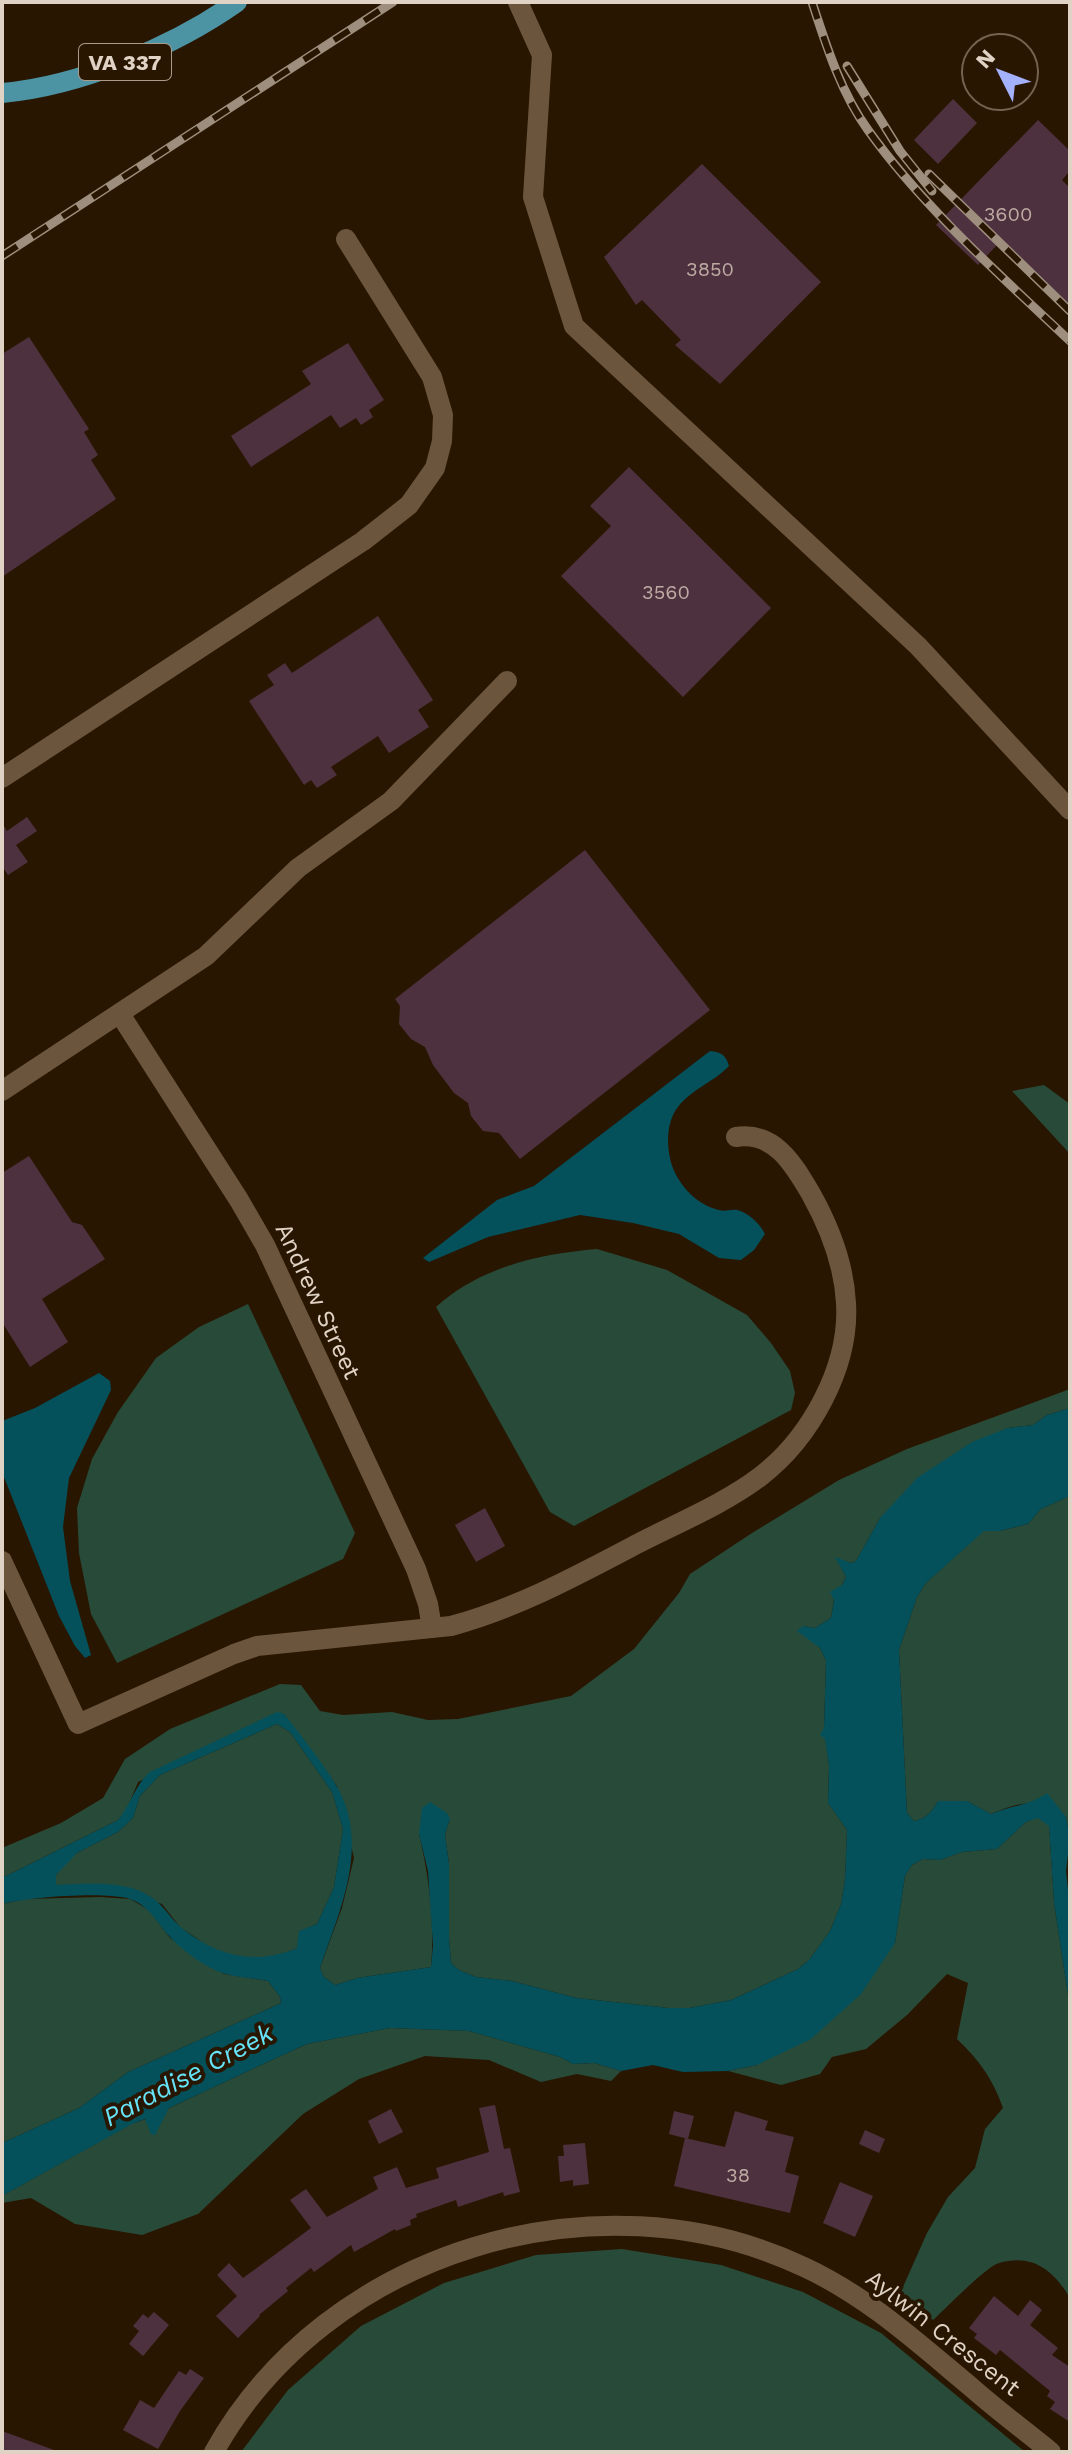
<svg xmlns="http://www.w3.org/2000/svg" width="1072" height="2454" font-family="'Work Sans',sans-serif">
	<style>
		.green { fill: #284b39 }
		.water { fill: #04515b; fill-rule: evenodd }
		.building { fill: #4e313e }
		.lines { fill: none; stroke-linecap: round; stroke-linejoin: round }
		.minor { stroke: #6c553d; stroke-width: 20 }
		.major { stroke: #4c93a4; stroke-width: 20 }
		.rail-casing { stroke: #9d8e7d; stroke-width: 9 }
		.rail { stroke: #291600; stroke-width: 6; stroke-dasharray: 18; stroke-linecap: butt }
		.labels { text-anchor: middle; stroke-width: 8; stroke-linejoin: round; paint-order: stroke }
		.number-label { font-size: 20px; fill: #bcaaa3 }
		.shield { fill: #291600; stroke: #a99a8a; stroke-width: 2 }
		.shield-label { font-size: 22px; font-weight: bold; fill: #e0d3c5 }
		.street-label { font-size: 24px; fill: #e0d3c5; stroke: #291600 }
		.water-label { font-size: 26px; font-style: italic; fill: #66e3f8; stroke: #291600 }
	</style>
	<rect width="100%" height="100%" fill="#291600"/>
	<g class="green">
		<path d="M1044 1085 1070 1104V1154L1012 1091Z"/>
		<path d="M597 1249 667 1270 747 1315 771 1343 790 1371 795 1393 791 1410 574 1526 550 1512 436 1307C480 1267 539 1254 597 1249Z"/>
		<path d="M248 1304 355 1533 343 1559 117 1663 91 1614 79 1553 77 1508 92 1459 118 1412 156 1358 199 1327Z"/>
		<path d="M1070 1389V1408L1047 1415 1033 1425 1008 1428 880 1518 856 1561 851 1563 836 1558 846 1577 834 1599 831 1618 815 1628 803 1626 820 1648 826 1661 824 1728 829 1766 828 1803 847 1830 845 1880 841 1904 830 1931 809 1960 798 1969 731 2000 689 2008H669L577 1998 512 1981 476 1977 459 1970 451 1963 449 1937V1864L445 1834 450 1819 419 1834C429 1877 435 1922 431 1967L357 1978 335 1985 324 1977 320 1968 342 1908 354 1858 337 1786 284 1714 138 1782 127 1809 118 1820 2 1878V1848L61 1823 103 1798 125 1759 170 1729 280 1684 301 1685 320 1711 343 1715 392 1712 428 1720 458 1719 571 1696 634 1649 679 1593 690 1574 752 1533 839 1480 907 1449Z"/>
		<path d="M1070 1496V1837L1066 1817C1031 1800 1028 1799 991 1814L967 1801H938C932 1812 927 1818 914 1821L907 1813 899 1650 917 1597 926 1583 984 1530 1000 1531 1028 1524 1041 1509Z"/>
		<path d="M277 1724 290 1732 332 1792 343 1829 334 1887 317 1924 300 1931 297 1948 279 1956 248 1959 215 1951 180 1927 162 1904 108 1886 56 1885V1875L65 1863 77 1853 118 1832 133 1818 140 1796 160 1775Z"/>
		<path d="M1038 1817 1049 1825 1054 1903 1070 2008V2298C1054 2271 1033 2253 999 2263 987 2266 945 2309 933 2320L899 2296 927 2233 948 2197 975 2168 985 2129 1003 2108C993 2079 979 2060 957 2039L968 1983 947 1974 907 2015 866 2049 832 2057 820 2074 781 2085 728 2071 757 2065 895 1943 905 1876 912 1865 923 1859 940 1860 962 1852 997 1849 1026 1822Z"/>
		<path d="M100 1897 130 1899 149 1910 170 1938 224 1974 268 1981 280 1997 281 2003 128 2072 79 2108 2 2143V1904L26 1899Z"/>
		<path d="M390 2028 469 2031 560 2057 573 2064 594 2063 621 2071 611 2081 577 2074 541 2082 489 2060 425 2056 359 2079 303 2114 198 2214 142 2235 75 2224 31 2198 2 2203V2196L131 2124 146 2119 151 2133 169 2108 259 2066 307 2044Z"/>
		<path d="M622 2249 721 2265 803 2292 881 2333 1025 2452H241L288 2390 361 2326 444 2283 536 2255Z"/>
	</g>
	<g class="water">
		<path d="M710 1051C721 1052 726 1055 729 1066 712 1084 685 1091 673 1115 667 1128 667 1144 670 1158 674 1180 695 1205 719 1210 724 1212 731 1209 737 1210 749 1213 760 1224 765 1234L754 1250 741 1260 719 1258 679 1234 633 1223 580 1215 488 1237 429 1262 423 1258 497 1200 534 1186Z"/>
		<path d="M99 1373 110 1381 111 1390 69 1478 63 1527 70 1581 91 1655 85 1658 75 1646 59 1616 2 1472V1421L35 1408Z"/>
		<path d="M1070 1408V1496L1041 1509 1028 1524 1000 1531H984L926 1583 917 1597 899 1650 907 1813 914 1821C927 1818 932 1812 938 1801H967L991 1814C1010 1806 1031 1805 1047 1793L1066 1817 1070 1837 1066 1871 1070 1909V2008L1054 1903 1049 1826 1038 1818 1026 1822 997 1849 962 1852 940 1860 923 1859 912 1865 905 1876 895 1943 861 1994 811 2039 757 2065 728 2071 683 2072 653 2065 621 2071 594 2063 573 2064 560 2057 469 2031 390 2028 307 2044 259 2066 169 2108 155 2135 151 2134 145 2119 132 2124 2 2196V2143L79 2108 128 2072 281 2003 280 1997 268 1981C254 1978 239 1978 226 1974 207 1969 183 1951 170 1937 157 1923 150 1906 130 1899 106 1891 28 1897 2 1904V1878L118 1820C131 1804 135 1785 150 1772L277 1712 284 1714 289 1720C305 1741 322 1762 336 1785 371 1844 340 1910 320 1968L324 1977 335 1985 357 1978 431 1967 433 1945 428 1871 419 1834 422 1808 430 1802 447 1813 450 1819 445 1834 449 1864V1937L451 1963 459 1970 476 1977 512 1981 577 1998 669 2008H689L731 2000 798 1969 809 1960 830 1931 841 1904 845 1880 847 1830 828 1803 829 1766 825 1739 820 1735 824 1728 826 1661 820 1648 797 1631 803 1626 815 1628 831 1618 834 1600 830 1592 842 1585 846 1577 835 1557 851 1563 856 1561 880 1518 917 1478 972 1442 1008 1428 1033 1425 1047 1415ZM277 1724 290 1732 332 1792 343 1829 334 1887 317 1924 299 1931 297 1948C256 1966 217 1956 183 1929 165 1914 166 1904 142 1892 118 1881 82 1884 56 1885V1875L77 1853 118 1832 133 1818 140 1796 160 1775Z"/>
	</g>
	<g class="building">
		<path d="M953 99 977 123 938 164 914 140Z"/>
		<path d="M1038 120 1070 151V171L1062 180 1070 188V312L999 243 978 265 936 225Z"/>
		<path d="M702 164 821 282 720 384 675 345 681 340 642 300 636 305 604 257Z"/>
		<path d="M29 337 89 429 84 432 98 455 91 460 116 499 2 577V354Z"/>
		<path d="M348 343 384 400 369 410 373 417 361 425 356 418 340 428 331 415 251 467 231 436 311 384 302 371Z"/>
		<path d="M629 467 771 608 683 697 561 576 611 526 590 506Z"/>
		<path d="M378 616 433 700 418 710 429 727 389 753 378 736 331 767 337 775 317 788 311 780 304 785 249 701 274 685 267 675 285 663 292 673Z"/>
		<path d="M27 817 37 831 16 845 28 862 8 875 2 866V823L7 831Z"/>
		<path d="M585 850 710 1010 520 1159 499 1133 483 1131 471 1116 468 1103 454 1093 433 1065 425 1047 411 1039 399 1024 400 1006 395 999Z"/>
		<path d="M29 1156 72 1222 82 1225 105 1259 42 1299 68 1342 30 1367 2 1322V1173Z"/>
		<path d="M485 1508 505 1546 476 1562 455 1525Z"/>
		<path d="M495 2105 504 2149 510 2148 520 2192 504 2196 503 2192 458 2207 456 2200 416 2214 417 2217 410 2220 411 2225 396 2231 395 2229 354 2252 351 2245 314 2272 311 2268 286 2288 288 2291 259 2315 260 2316 238 2338 216 2316 237 2296 217 2275 229 2263 243 2278 311 2228 290 2200 306 2189 327 2217 378 2189 373 2177 397 2167 406 2188 439 2178 436 2168 489 2152 479 2108Z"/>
		<path d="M391 2109 403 2132 379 2144 368 2121Z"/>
		<path d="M674 2111 694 2116 688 2139 669 2134Z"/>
		<path d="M735 2111 768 2121 765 2130 794 2137 785 2172 799 2176 790 2213 674 2186 685 2138 725 2147Z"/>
		<path d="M865 2130 885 2139 879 2153 859 2144Z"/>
		<path d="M585 2143 589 2184 573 2186V2180L560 2182 558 2156H564L563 2145Z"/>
		<path d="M840 2182 873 2196 855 2237 823 2223Z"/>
		<path d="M994 2296 1018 2316 1030 2300 1042 2310 1030 2325 1058 2348 1052 2355 1070 2367V2422L1050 2409 1055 2402 1047 2396 1050 2391 1000 2350 996 2355 974 2338 977 2334 969 2328Z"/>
		<path d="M154 2312 169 2325 143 2356 129 2344 139 2331 133 2326 143 2314 148 2318Z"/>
		<path d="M190 2369 204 2378 180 2411 158 2449 123 2430 140 2400 154 2408 179 2371 186 2375Z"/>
		<path d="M2 2431 54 2450V2452H2Z"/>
	</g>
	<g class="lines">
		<g class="minor">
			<path d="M518 2 542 55 533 197 574 326 918 646 1070 810"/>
			<path d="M2 778 363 541 409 505 435 468 442 441 443 415 432 377 346 239"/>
			<path d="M120 1014 239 1200 265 1245 416 1569 428 1604 432 1628"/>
			<path d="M2 1091 206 956 298 868 391 801 507 681"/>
			<path d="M2 1561 78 1724 234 1654 257 1646 451 1626C518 1608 578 1575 639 1543 678 1523 726 1503 761 1476 810 1438 850 1367 846 1303 844 1264 830 1228 811 1194 794 1165 775 1131 736 1137"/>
			<path d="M214 2452C326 2251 597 2169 804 2267 867 2296 918 2343 971 2387 997 2410 1024 2430 1051 2452"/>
		</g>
		<path class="major" d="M2 93C80 86 173 47 237 2"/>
		<g class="rail-casing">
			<g id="rail">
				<path d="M812 2C826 45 841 93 868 130 923 207 1001 276 1070 341"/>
				<path d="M847 66 900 151 932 191"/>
				<path d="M929 174 1070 311"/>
				<path d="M2 256 393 2"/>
			</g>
		</g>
		<use href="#rail" class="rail"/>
	</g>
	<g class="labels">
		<g class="number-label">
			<text x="1008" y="221">3600</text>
			<text x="710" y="276">3850</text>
			<text x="666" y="599">3560</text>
			<text x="738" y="2182">38</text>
		</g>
		<rect class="shield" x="79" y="44" width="92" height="36" rx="6"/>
		<g class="shield-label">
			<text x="125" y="70">VA 337</text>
		</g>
		<g class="street-label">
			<text transform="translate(318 1301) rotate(65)" y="8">Andrew Street</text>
			<text transform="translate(943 2333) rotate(38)" y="8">Aylwin Crescent</text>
		</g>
		<g class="water-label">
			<text transform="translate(188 2075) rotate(-28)" y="9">Paradise Creek</text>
		</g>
	</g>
	<rect width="1072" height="2454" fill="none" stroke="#e0d3c5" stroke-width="8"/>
	<g transform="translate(1000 72) rotate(312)"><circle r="38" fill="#291600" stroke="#72624f" stroke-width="2"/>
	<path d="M0-6L14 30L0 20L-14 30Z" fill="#a4b1fc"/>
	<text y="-12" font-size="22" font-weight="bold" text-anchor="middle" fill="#e0d3c5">N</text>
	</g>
</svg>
